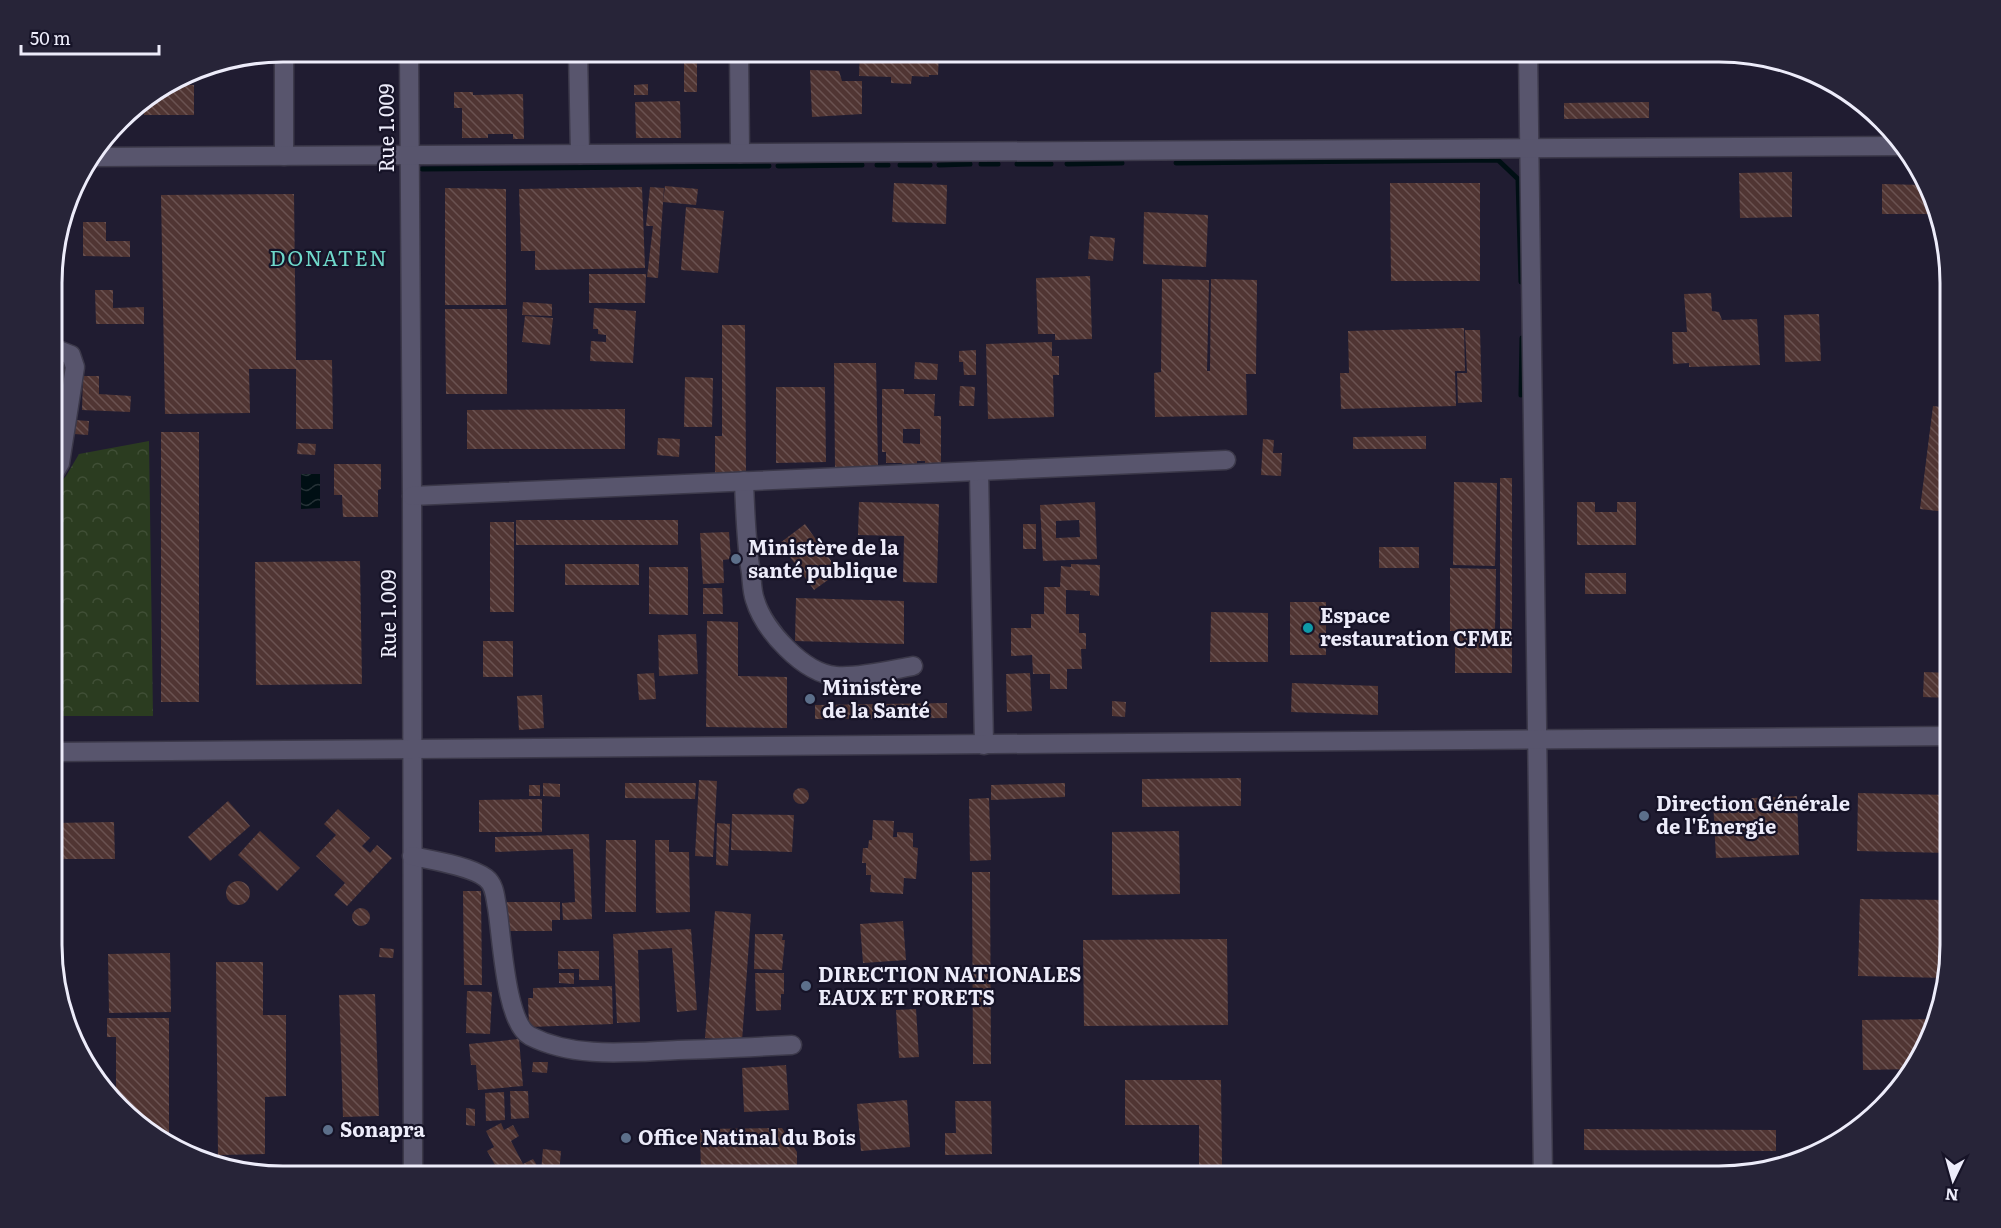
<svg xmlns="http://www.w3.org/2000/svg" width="2001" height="1228" font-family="Literata,serif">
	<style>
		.forest { fill: url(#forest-crowns) }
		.water { fill: url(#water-waves) }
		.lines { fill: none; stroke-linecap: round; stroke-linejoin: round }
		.stream { stroke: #000f14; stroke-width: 5 }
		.building { fill: url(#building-back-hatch); fill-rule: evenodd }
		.minor-casing { stroke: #3c394a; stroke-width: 21 }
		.minor { stroke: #58556d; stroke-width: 18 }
		.service-dot { fill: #5c6f8a; stroke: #161327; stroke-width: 2 }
		.culture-dot { fill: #0f9aa8; stroke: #161327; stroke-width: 2 }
		.labels { text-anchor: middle; stroke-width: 4.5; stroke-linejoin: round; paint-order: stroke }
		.street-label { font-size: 20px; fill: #edecfa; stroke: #161327 }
		.poi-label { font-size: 20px; font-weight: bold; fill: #edecfa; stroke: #161327; text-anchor: start }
		.neighbourhood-label { font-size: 21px; letter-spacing: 1.5px; fill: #6fd8ca; stroke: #161327 }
		.rim { fill: none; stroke: #edecfa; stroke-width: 3 }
	</style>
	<defs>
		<pattern id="forest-crowns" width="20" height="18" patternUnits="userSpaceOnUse" patternTransform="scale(1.5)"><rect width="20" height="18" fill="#2b3c20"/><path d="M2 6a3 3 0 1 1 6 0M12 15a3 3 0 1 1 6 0" fill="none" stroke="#404f36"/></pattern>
		<pattern id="water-waves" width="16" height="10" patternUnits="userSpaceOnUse" patternTransform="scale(1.5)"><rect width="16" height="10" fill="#000f14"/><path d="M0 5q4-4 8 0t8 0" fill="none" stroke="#263237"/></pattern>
		<pattern id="building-back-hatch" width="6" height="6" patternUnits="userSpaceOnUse" patternTransform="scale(1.5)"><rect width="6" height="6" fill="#503533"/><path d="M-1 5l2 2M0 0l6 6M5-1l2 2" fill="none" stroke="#6a5251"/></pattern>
	</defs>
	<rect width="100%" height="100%" fill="#201c31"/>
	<path class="forest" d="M149 441 153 716H53V490L66 476 79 454Z"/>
	<path class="water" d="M301 474H320V508L301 509Z"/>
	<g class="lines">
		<g class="stream">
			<path d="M1176 163 1498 160 1518 179 1521 282"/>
			<path d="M981 164H998"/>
			<path d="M1017 164H1051"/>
			<path d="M1067 164 1122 163"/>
			<path d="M877 165H888"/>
			<path d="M900 165H930"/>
			<path d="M939 165 970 164"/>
			<path d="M778 166 862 165"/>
			<path d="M422 169 769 166"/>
			<path d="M1521 395 1522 338"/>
		</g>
	</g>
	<g class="building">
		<path d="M860 51H939L938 75H929V77L912 76 911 84 891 83V77L859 76Z"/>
		<path d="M684 52H702L703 63H697V92H684Z"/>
		<path d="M810 70 839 71 842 81H862V114L812 117Z"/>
		<path d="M648 84V95H634V85Z"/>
		<path d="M167 85H194V115H144V100Z"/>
		<path d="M454 92H473V95L523 94 524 139H513V134H488V138H462V108H454Z"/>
		<path d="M680 101 681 138H636L635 102Z"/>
		<path d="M1649 102V118L1564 119V103Z"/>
		<path d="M1792 172V217L1740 218 1739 173Z"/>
		<path d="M894 183 947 185 946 224 892 222Z"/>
		<path d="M1390 183H1480V281H1391Z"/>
		<path d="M1882 184 1924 185 1933 214H1882Z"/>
		<path d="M665 186 698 189 696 205 663 202Z"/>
		<path d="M642 187 645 268 535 270V251H521L519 189Z"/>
		<path d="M650 187 664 188 658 278 647 277 653 226H646Z"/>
		<path d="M445 188 506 189V305H445Z"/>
		<path d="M294 194 296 360H332L333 429H296V369H249L250 413 165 414 161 195Z"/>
		<path d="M686 207 724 211 718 273 681 270Z"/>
		<path d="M1144 212 1208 215 1206 267 1143 264Z"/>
		<path d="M83 222H106V241H130V257L83 256Z"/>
		<path d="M1090 236 1115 238 1113 261 1088 259Z"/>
		<path d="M589 274H646L645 303H589Z"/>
		<path d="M1090 276 1092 339 1055 340V334H1038L1036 278Z"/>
		<path d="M1162 279 1209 280 1207 371H1210L1211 279 1257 280 1256 374H1246L1247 415 1155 417 1154 373 1161 372Z"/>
		<path d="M95 290H113V308L144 307V324H96Z"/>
		<path d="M1711 293 1712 311 1719 312 1722 320 1757 319 1760 365 1689 367V363L1673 364 1672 332H1687L1684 294Z"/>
		<path d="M523 302 552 304V316L522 315Z"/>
		<path d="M594 308 636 311 633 363 590 361 591 341 606 342V335L598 334V329H593Z"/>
		<path d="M445 309H507V394H446Z"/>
		<path d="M1819 314 1821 361 1785 362 1784 315Z"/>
		<path d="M525 316 553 318 550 345 522 342Z"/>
		<path d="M722 325H745L746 475H715V436H722Z"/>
		<path d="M1464 328 1465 371H1455L1456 406 1341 409 1340 373H1349L1348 331Z"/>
		<path d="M1465 330H1480L1482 402 1458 403 1457 373H1467Z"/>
		<path d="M1052 342V356H1059V375H1053L1054 417 988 419 986 344Z"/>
		<path d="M976 350V375H964L963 362H959V351Z"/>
		<path d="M915 362 938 364 937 380 914 379Z"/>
		<path d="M834 363H876L878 468H835Z"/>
		<path d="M83 376H99V394L131 396 130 412 82 410Z"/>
		<path d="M685 377 713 378 712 427H684Z"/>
		<path d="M960 386 975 387 974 406H959Z"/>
		<path d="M776 387H825L826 462 776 463Z"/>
		<path d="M882 389H904V394H935L934 416H941V467H925V461H917V471H902V463H886V452H882ZM903 429H920V444L903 443Z"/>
		<path d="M1933 406 1950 408V479L1946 512 1920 509Z"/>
		<path d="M625 409V449H467V410Z"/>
		<path d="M75 420 89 421 88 435 74 434Z"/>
		<rect x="161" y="432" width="38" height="270"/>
		<path d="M1426 436V449H1353V437Z"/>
		<path d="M658 438 680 439 679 457 657 455Z"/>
		<path d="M1263 439 1274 440 1273 453H1282L1281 476 1261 475Z"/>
		<path d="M298 443 316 444 315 455 297 454Z"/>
		<path d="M334 464H381V489L378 490V517H343L342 495H334Z"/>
		<path d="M1500 478H1512V673H1455V634H1500Z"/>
		<path d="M1454 482 1497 483 1495 566 1453 565Z"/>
		<path d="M859 502 939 504 937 583 903 582 904 536 858 535Z"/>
		<path d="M1095 502 1097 559 1043 561 1040 505ZM1079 520 1080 537 1056 538V521Z"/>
		<path d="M1577 502H1595V512H1617V502H1636V545H1577Z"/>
		<rect x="516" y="520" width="162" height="25"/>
		<rect x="490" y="522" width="24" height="90"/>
		<path d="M805 524 839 572 814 590 780 543Z"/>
		<rect x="1023" y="524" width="13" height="25"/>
		<path d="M729 532 731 559 723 560 724 583 703 584 700 533Z"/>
		<rect x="1379" y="547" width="40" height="21"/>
		<path d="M360 561 362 684 256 685 255 562Z"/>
		<rect x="565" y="564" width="74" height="21"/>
		<path d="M1071 564 1100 565 1099 596 1090 595V591L1066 590V614H1079V633H1086V649H1081L1082 669H1067V689H1050V674H1033L1032 655 1011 656V628H1031V614H1044V587H1060L1061 566 1071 567Z"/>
		<path d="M649 567H688V615L649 614Z"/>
		<path d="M1450 568 1496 569 1495 631H1450Z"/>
		<rect x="1585" y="573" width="41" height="21"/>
		<path d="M703 588H722L723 614H703Z"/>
		<path d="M796 598 904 601V644L795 641Z"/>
		<rect x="1290" y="602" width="36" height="53"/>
		<path d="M1211 612 1268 613V662H1210Z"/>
		<path d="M707 621 738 622V676L787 677V728L706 727Z"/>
		<path d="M696 634 698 674 659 676 658 635Z"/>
		<rect x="483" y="641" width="30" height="36"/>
		<path d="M1924 672 1950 673V698L1923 697Z"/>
		<path d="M654 673 656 699 639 700 637 674Z"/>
		<path d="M1030 673 1032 711 1007 712 1006 674Z"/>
		<path d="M1292 683 1378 686V715L1291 712Z"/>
		<path d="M542 695 544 728 519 730 517 696Z"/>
		<path d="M1112 701 1126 702 1125 717 1112 716Z"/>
		<path d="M947 703V718L815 719V705Z"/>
		<path d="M1241 778V806L1142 807V779Z"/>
		<path d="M699 780 717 781 713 857 695 856Z"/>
		<path d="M543 783 560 784V797L543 796Z"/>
		<path d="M625 783H696L695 799 625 798Z"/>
		<path d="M1065 783V797L991 800V785Z"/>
		<rect x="529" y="785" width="11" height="11"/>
		<circle cx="801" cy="796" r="8"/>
		<path d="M1858 793 1950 795V853L1857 851Z"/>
		<path d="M1797 796 1799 855 1716 858 1713 800Z"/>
		<path d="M989 798 991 860 970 861 969 799Z"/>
		<path d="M542 799V832H479V800Z"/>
		<path d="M228 801 250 826 210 861 188 837Z"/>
		<path d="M338 809 370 838 362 846 370 853 377 845 392 858 347 906 334 895 345 883 316 856 336 835 324 824Z"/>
		<path d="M732 814 794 815 792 852 731 850Z"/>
		<path d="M873 820 894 821 893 837H897V832L913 833V847L918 848 916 879 904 878 903 894 870 892 871 875H866V863H862L863 848H868L869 840H872Z"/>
		<path d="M114 822 115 859H53V823Z"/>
		<path d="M717 823 730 824 728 866 716 865Z"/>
		<path d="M260 831 300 868 277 891 238 855Z"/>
		<path d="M1179 831 1180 894 1112 895V832Z"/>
		<path d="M589 834 592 919 563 920 562 903 575 902 573 849 495 852V837Z"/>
		<path d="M606 840H636V912H605Z"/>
		<path d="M655 840H669V852H689L690 912 656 913Z"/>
		<path d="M972 872H990L991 1064H973Z"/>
		<circle cx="238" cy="893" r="12"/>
		<path d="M463 891H481L482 985H464Z"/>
		<path d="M1860 899 1950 900V960L1946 978 1858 976Z"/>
		<path d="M507 902H560V920H552V931H508Z"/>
		<circle cx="361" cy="917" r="9"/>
		<path d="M715 911 751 914 742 1041 705 1038Z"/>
		<path d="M903 921 906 960 863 963 860 924Z"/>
		<path d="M691 929 697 1010 677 1012 672 948 638 950 640 1022 617 1023 613 934Z"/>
		<path d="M755 934H783L782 940H785L782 970 754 969Z"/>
		<path d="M1227 939 1228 1025 1084 1026 1083 940Z"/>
		<path d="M380 948 394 949 393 958 379 957Z"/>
		<path d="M558 951H599V980H579V969H558Z"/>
		<path d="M170 953 171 1012 109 1013 108 954Z"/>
		<path d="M216 962H263V1015H286V1096L265 1097V1154L218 1155Z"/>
		<path d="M53 967H65L66 1009 53 975Z"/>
		<path d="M559 973H574V984L559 983Z"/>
		<path d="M755 973H784V994H781V1010L756 1011Z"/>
		<path d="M612 986 613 1024 529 1027 528 998H533V988Z"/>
		<path d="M467 991 492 992 490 1034 466 1033Z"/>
		<path d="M375 994 379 1116 343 1117 339 995Z"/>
		<path d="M916 1009 919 1057 899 1058 896 1010Z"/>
		<path d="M107 1018H169V1146L154 1138 116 1100V1037H107Z"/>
		<path d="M1938 1019 1913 1069 1863 1070 1862 1020Z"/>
		<path d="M519 1039 523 1086 478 1090 476 1065H471L469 1044Z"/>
		<path d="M533 1062H548L547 1073 532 1072Z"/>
		<path d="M786 1065 789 1110 744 1112 742 1068Z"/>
		<path d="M1125 1080H1221L1222 1165 1199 1166V1125H1125Z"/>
		<path d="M510 1091H528L529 1118 511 1119Z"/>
		<path d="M504 1092 505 1120 486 1121 485 1093Z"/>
		<path d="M907 1100 910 1147 861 1151 857 1104Z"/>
		<path d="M955 1101H991L992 1154 945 1155V1133H956Z"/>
		<path d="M466 1108 475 1109V1126L466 1125Z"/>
		<path d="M501 1123 504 1130 513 1125 519 1136 511 1141 523 1164 533 1159 538 1167 528 1173 530 1177H511L509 1173 502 1177 487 1151 494 1147 486 1131Z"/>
		<path d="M782 1128 797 1152V1175L701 1176 700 1129Z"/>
		<path d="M1584 1129 1776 1130V1151L1584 1150Z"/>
		<path d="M543 1149 561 1151 559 1174 541 1172Z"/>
	</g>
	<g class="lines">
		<g class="minor-casing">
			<g id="minor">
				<path d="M284 51V156"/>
				<path d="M409 51 412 496 413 1177"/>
				<path d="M578 51 580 154"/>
				<path d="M739 51 740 153"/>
				<path d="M1528 51 1543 1177"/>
				<path d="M93 157 1899 146"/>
				<path d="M53 348 71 355 75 367 60 463 53 475"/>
				<path d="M979 471 984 745"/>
				<path d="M744 481C745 512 746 543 751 573 752 582 752 592 755 600 764 630 803 673 836 676 858 678 891 670 913 666"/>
				<path d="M412 496 1226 460"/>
				<path d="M53 752 1950 736"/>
				<path d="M412 856C431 860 470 866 486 878 495 885 495 897 497 907 502 935 505 1023 530 1036 575 1059 630 1052 678 1050 716 1049 754 1047 792 1045"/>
			</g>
		</g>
		<use href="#minor" class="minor"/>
	</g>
	<g class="service-dot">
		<circle cx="736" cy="559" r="6"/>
		<circle cx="810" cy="699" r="6"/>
		<circle cx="1644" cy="816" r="6"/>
		<circle cx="806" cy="986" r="6"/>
		<circle cx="328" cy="1130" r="6"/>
		<circle cx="626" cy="1138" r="6"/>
	</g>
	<circle class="culture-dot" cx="1308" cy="628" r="6"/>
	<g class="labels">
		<g class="street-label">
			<text transform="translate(387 128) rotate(-90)" y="7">Rue 1.009</text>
			<text transform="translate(389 614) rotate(-90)" y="7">Rue 1.009</text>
		</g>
		<g class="poi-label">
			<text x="748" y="555">Ministère de la<tspan x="748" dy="23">santé publique</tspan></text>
			<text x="1320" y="623">Espace<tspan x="1320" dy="23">restauration CFME</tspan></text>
			<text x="822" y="695">Ministère<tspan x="822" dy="23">de la Santé</tspan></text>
			<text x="1656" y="811">Direction Générale<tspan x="1656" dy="23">de l'Énergie</tspan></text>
			<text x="818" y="982">DIRECTION NATIONALES<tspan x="818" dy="23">EAUX ET FORETS</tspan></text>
			<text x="340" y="1137">Sonapra</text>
			<text x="638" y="1145">Office Natinal du Bois</text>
		</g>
		<g class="neighbourhood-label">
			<text x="329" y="266">DONATEN</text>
		</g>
	</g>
	<path d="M0 0H2001V1228H0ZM283 62H1719A221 221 0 0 1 1940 283V945A221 221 0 0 1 1719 1166H283A221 221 0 0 1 62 945V283A221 221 0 0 1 283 62Z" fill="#272438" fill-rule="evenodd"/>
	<path class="rim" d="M283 62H1719A221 221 0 0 1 1940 283V945A221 221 0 0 1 1719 1166H283A221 221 0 0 1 62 945V283A221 221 0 0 1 283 62Z"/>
	<g transform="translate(1953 1180) rotate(185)" stroke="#161327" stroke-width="4.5" paint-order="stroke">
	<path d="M0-4.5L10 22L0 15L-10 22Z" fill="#edecfa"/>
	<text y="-9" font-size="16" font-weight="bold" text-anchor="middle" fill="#edecfa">N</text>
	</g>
	<path d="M21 45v9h138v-9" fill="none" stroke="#edecfa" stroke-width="3"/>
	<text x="30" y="45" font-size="18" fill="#edecfa" stroke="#161327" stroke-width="4.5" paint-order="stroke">50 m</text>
</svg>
